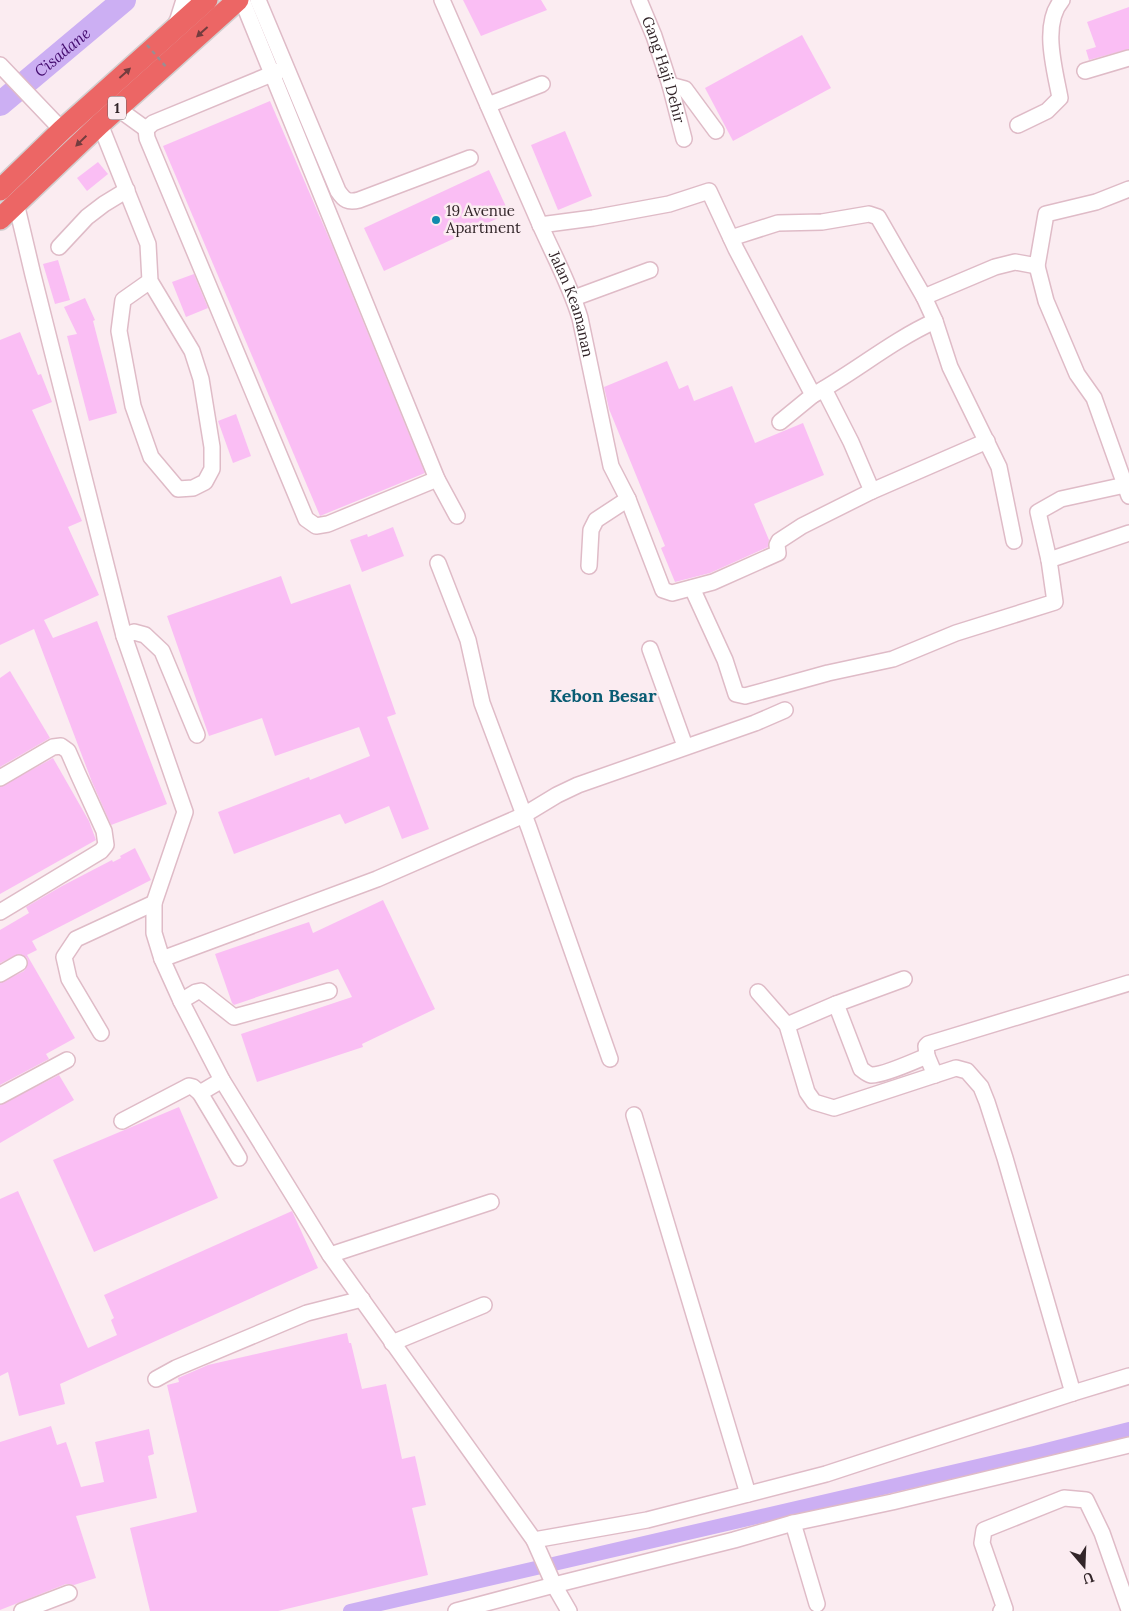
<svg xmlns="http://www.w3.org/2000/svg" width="1129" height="1611" font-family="Lora,serif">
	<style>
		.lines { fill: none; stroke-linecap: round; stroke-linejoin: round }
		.canal { stroke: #ccaff3; stroke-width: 14 }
		.river { stroke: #ccaff3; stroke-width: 24 }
		.building { fill: #fabef4 }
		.minor-casing { stroke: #dfbbc7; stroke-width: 18 }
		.highway-casing { stroke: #d2cfd0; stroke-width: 24 }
		.minor { stroke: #fff; stroke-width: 15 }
		.highway { stroke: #ec6665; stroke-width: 21 }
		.path-bridge { stroke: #9b8d91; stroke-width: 2.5; stroke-dasharray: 4 4; stroke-linecap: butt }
		.oneway { fill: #733c3e }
		.poi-dot { fill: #118bad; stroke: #fbecf1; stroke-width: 2 }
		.labels { text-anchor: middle; stroke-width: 5; stroke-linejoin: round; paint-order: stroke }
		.shield { fill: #fbecf1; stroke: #6e6165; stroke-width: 1 }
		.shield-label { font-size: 14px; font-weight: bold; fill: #322529 }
		.street-label { font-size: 15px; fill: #322529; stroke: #fbecf1 }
		.poi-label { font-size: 15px; fill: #322529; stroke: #fbecf1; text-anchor: start }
		.water-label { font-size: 16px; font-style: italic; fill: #440c6f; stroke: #fbecf1 }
		.quarter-label { font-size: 18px; font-weight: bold; fill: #095c73; stroke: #fbecf1 }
	</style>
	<rect width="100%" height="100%" fill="#fbecf1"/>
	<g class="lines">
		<path class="canal" d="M350 1611 1034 1453 1129 1429"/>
		<path class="river" id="s1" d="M0 104 124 0"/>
	</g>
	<g class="building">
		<path d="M463 0H541L547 10 481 36Z"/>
		<path d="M1129 7V49L1089 60 1086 50 1096 47 1087 22Z"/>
		<path d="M802 35 831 88 733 141 705 88Z"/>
		<path d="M270 101 332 245 425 473 320 516 163 146Z"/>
		<path d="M565 131 592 196 558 210 531 145Z"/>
		<path d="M98 162 108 174 87 191 77 178Z"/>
		<path d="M489 170 509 213 384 271 364 228Z"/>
		<path d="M58 260 70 300 55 304 43 264Z"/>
		<path d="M194 274 208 308 186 317 172 282Z"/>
		<path d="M85 298 95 320 93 321 117 413 89 421 67 336 77 334 64 307Z"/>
		<path d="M20 332 38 375 41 374 52 402 32 410 82 521 68 527 99 595 44 620 53 638 97 621 167 804 111 825 92 782 34 629 0 645V340Z"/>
		<path d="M667 361 679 389 688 385 694 401 732 386 755 443 803 423 824 475 754 504 769 540 768 547 710 573 675 582 661 548 665 546 609 409 604 387Z"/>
		<path d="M236 414 251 456 233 463 218 421Z"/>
		<path d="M393 527 404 556 362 572 350 540 367 534 368 537Z"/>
		<path d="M281 576 291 604 350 584 396 714 387 717 429 829 402 839 389 806 345 824 340 814 234 854 218 812 309 777 310 780 370 756 359 727 275 756 262 718 209 736 167 616Z"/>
		<path d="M10 671 50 738 0 767V678Z"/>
		<path d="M53 758 89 821 96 840 0 894V787Z"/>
		<path d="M135 848 151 880 32 941 37 950 27 955 75 1038 46 1054 49 1059 0 1085V983L24 971 28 963 27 958 19 954 0 963V930L29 913 26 907 62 886 112 860 113 862 121 858 120 856Z"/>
		<path d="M383 900 435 1009 362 1044 363 1047 257 1082 241 1034 352 997 338 969 234 1005 232 1003 215 954 309 922 313 933Z"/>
		<path d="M59 1075 74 1100 0 1143V1105Z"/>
		<path d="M179 1107 218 1198 94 1252 53 1160Z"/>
		<path d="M18 1191 88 1348 117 1335 111 1320 114 1318 104 1295 292 1211 318 1268 60 1384 65 1404 19 1416 8 1372 0 1376V1199Z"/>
		<path d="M347 1333 349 1343H351L362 1389 386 1384 402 1459 415 1456 426 1505 412 1508 428 1575 278 1611H150L130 1528 197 1512 167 1385 179 1382 178 1378 208 1365Z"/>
		<path d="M51 1426 57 1445 66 1442 81 1487 104 1482 95 1442 149 1429 154 1454 148 1456 157 1498 76 1516 96 1578 74 1585 66 1584 0 1610V1442Z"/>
	</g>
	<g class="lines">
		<g class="minor-casing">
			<g id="minor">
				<path d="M242 0 437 479 457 516"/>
				<path d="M258 0 338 191C344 200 348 203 359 200L470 158"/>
				<path id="s2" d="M442 0C473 71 504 142 535 213 550 249 569 281 580 318L611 466 628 499 663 590 672 593 713 582 778 553 777 545 779 541 802 526 872 491 987 441"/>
				<path id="s3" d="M639 0 654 36 670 85 684 139"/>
				<path d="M174 27 178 19 184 0"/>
				<path d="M0 65 62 130"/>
				<path d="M1085 71 1129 58"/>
				<path d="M670 85 685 89 716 131"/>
				<path d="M488 105 542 84"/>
				<path d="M117 108 146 129"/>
				<path d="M100 124 148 244 150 281 123 300 119 331 133 406 151 457 178 489 193 488 205 482 212 469V447L201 379 192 351 150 281"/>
				<path d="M1018 125 1047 111 1060 98C1055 70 1041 24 1062 0"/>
				<path d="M146 129 147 138 306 519 316 526 328 524 437 479"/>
				<path d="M146 129 153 123 279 71"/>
				<path d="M16 203 33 275 124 636 185 812 154 903V933L162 959 181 1001 222 1080 330 1255 534 1540 554 1585 569 1611"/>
				<path d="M540 225 593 218 669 204 709 191 736 249 813 395 780 422"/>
				<path d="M731 238 778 223 822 222 869 214 878 217 924 297 935 321 950 367 999 467 1014 541"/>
				<path d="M59 247 87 217 104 204 127 190"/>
				<path d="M1037 266 1046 301 1077 374 1094 398 1129 496"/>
				<path d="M924 297 995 267 1015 262 1037 266 1046 214 1096 202 1129 189"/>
				<path d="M574 298 650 270"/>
				<path d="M824 389 851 442 872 491"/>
				<path d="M813 395C855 372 891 341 935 321"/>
				<path d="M1049 560 1038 512 1061 499 1125 485"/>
				<path d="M438 563 468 640 482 703 529 828 610 1059"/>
				<path d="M589 566 591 530 596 520 628 499"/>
				<path d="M692 588 725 660 736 694 745 696 828 673 893 659 956 633 1055 602 1049 560 1129 533"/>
				<path d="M124 636 134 632 145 635 162 651 197 735"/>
				<path d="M650 649 685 746"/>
				<path d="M0 778 53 747 61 746 68 751 78 774 104 831 106 845 101 851 0 912"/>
				<path d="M162 959 377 879 524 815 557 795 578 785 755 723 785 710"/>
				<path d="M0 974 19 963"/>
				<path d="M904 979 836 1004 861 1069C864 1071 867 1074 871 1075 882 1076 915 1061 927 1056"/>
				<path d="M758 992 787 1025 807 1092 814 1102 834 1108 956 1068 967 1071 981 1087 987 1102 1005 1158 1073 1393"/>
				<path d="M181 1001 196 992 201 991 234 1017 329 991"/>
				<path d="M787 1025 836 1004"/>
				<path d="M101 1033 69 979 64 957 76 939 154 903"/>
				<path d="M935 1075 927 1056 926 1046 928 1044 1129 983"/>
				<path d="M222 1080 200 1093 239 1158"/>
				<path d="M0 1096 67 1060"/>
				<path d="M634 1115 748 1494"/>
				<path d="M122 1121 189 1086 193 1087 200 1093"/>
				<path d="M330 1255 491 1202"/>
				<path d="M392 1343 484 1305"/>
				<path d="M156 1379 176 1368 307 1313 362 1299"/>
				<path d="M793 1523 817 1604"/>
				<path d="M534 1540 647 1520 826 1474 1073 1393 1129 1376"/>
				<path d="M22 1611 69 1593"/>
				<path d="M456 1611 554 1585 734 1540 793 1523 892 1502 1129 1445"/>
				<path d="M1001 1611 1005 1609 982 1543 984 1530 1064 1498 1086 1500 1102 1533 1129 1610"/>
			</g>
		</g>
		<g class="highway-casing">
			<g id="highway">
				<path d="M0 190 62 130 207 0"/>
				<path d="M0 219 100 124 238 0"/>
			</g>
		</g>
		<use href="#minor" class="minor"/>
		<use href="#highway" class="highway"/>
		<path class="path-bridge" d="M147 45 168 69"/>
	</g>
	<defs><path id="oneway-solid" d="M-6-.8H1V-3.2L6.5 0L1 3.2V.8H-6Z" transform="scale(1.25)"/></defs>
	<g class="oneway">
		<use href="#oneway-solid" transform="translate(202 32) rotate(138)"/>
		<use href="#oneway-solid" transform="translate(125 73) rotate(-42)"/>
		<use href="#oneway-solid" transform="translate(81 141) rotate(136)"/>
	</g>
	<circle class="poi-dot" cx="436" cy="220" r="5"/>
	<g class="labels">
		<rect class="shield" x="108" y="96.5" width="18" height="23" rx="4"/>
		<g class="shield-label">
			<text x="117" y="113">1</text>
		</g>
		<g class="street-label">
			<text dy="5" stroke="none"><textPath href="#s3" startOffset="74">Gang Haji Dehir</textPath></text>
			<text dy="5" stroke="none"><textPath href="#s2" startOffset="331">Jalan Keamanan</textPath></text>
		</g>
		<g class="poi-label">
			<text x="446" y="216">19 Avenue<tspan x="446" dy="17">Apartment</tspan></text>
		</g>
		<g class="water-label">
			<text dy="6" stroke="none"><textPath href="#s1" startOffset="81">Cisadane</textPath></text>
		</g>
		<g class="quarter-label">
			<text x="603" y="702">Kebon Besar</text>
		</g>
	</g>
	<g transform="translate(1084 1566) rotate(161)" stroke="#fbecf1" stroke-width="4" paint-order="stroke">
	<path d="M0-4L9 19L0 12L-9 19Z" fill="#322529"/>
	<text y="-8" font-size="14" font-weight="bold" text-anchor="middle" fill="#322529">U</text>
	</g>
</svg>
